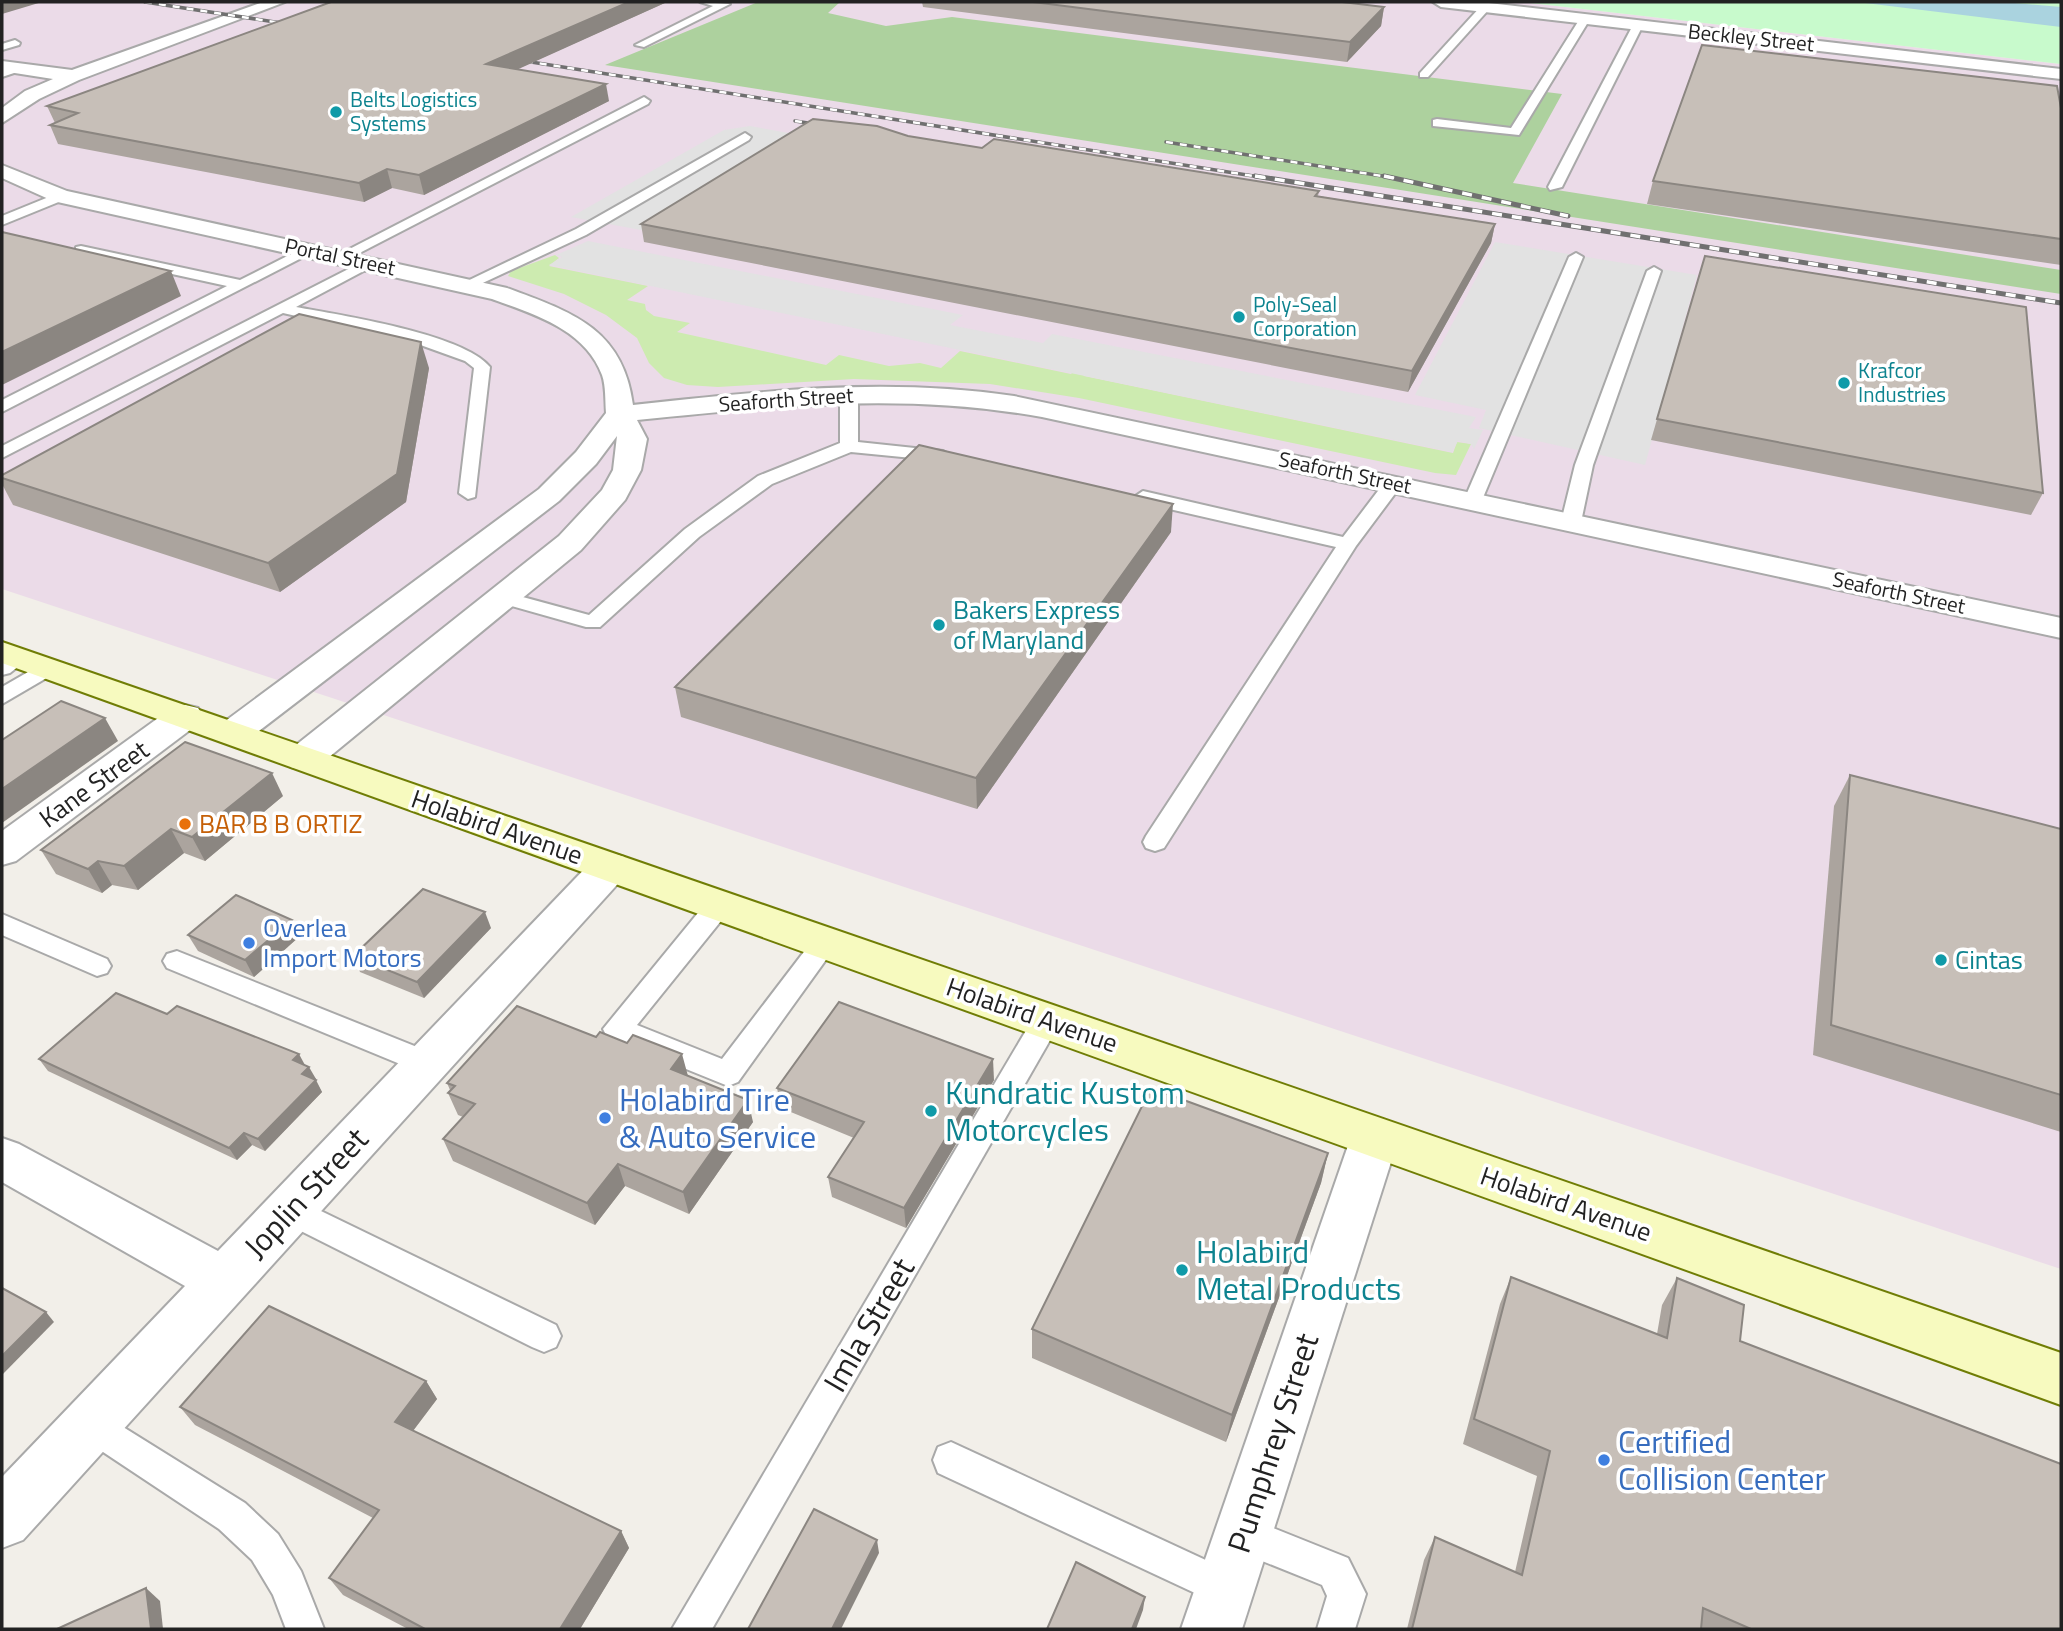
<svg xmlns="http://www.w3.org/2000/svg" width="2063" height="1631" font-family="'Titillium Web',sans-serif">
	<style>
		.industrial { fill: #ebdbe8 }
		.grass { fill: #cdebb0 }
		.forest { fill: #add19e }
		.park { fill: #c8facc }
		.parking { fill: #e2e2e2 }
		.water { fill: #aad3df }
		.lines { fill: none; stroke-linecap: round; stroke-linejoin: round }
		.lane-casing { stroke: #a9a9a9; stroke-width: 4 }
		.street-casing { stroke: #a9a9a9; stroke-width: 4 }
		.secondary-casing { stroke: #707d05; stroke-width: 4 }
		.lane { fill: #fff; fill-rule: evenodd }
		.street { fill: #fff; fill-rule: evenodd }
		.secondary { fill: #f7fabf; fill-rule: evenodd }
		.rail-far1-casing { stroke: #707070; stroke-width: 3.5 }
		.rail-casing { stroke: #707070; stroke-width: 5 }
		.rail-far1 { stroke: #fff; stroke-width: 2.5; stroke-dasharray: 7; stroke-linecap: butt }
		.rail { stroke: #fff; stroke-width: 3.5; stroke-dasharray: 10; stroke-linecap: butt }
		.wall { fill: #aba49e }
		.shaded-wall { fill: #8b8681 }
		.building { fill: #c7bfb8; stroke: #8b8681; stroke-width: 2 }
		.culture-dot { fill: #0f9aa8; stroke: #fff; stroke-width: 2.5 }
		.food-dot { fill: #e8710a; stroke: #fff; stroke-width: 2.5 }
		.shop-dot { fill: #3f7fe0; stroke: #fff; stroke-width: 2.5 }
		.labels { text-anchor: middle; stroke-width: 7; stroke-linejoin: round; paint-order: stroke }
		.far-street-label { font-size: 21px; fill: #222; stroke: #fff }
		.far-culture-label { font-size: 21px; fill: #0d838f; stroke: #fff; text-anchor: start }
		.culture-label { font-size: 26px; fill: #0d838f; stroke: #fff; text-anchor: start }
		.street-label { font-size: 26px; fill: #222; stroke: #fff }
		.food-label { font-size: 26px; fill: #c56008; stroke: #fff; text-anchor: start }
		.shop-label { font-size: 26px; fill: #366cbe; stroke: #fff; text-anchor: start }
		.near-culture-label { font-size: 32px; fill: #0d838f; stroke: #fff; text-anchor: start }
		.near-shop-label { font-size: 32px; fill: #366cbe; stroke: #fff; text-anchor: start }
		.near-street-label { font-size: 32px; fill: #222; stroke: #fff }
	</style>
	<rect width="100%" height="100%" fill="#f2efe9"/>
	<path class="industrial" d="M2 2H1522L2061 64V1269L2 589Z"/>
	<path class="grass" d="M555 255 559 258 549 266 648 286 627 300 645 304 646 310 654 316 690 323 677 332 826 365 839 355 889 366 920 363 941 368 960 351 1071 374 1079 366 1084 376 1453 453 1457 442 1471 444 1456 475 1435 473 1079 398 990 384 854 379 718 387 687 385 664 378 649 363 637 338 606 315 564 294 508 276 511 271Z"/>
	<path class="forest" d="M758 2H840L828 13 886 26 952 17 1562 94 1513 183 2061 270V294L605 65Z"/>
	<path class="park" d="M1522 2 2061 3V64Z"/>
	<g class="parking">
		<path d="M750 126 811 137 657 233 571 217 724 130Z"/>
		<path d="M588 241 963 315 950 325 1043 343 1052 334 1476 417 1469 428 1483 430 1474 449 1471 444 1458 441 1452 452 549 265 562 257 556 255Z"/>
		<path d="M1495 242 1697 275 1645 465 1479 428 1486 410 1415 395Z"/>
	</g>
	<path class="water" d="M1857 2H2004L2061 7V27Z"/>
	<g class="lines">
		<g class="lane-casing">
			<g id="lane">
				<path d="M700 2 730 4 644 47 635 45 713 6Z"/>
				<path d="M1482 5 1491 7 1428 77H1420V73Z"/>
				<path d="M1581 17 1590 19 1519 135 1433 126V120L1437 119 1511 128Z"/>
				<path d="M1638 22 1643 25 1562 187 1550 190 1548 187 1633 25Z"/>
				<path d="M15 40 20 43 19 45 2 50V44Z"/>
				<path d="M19 65 25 68 23 70 2 77V70Z"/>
				<path d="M644 97 650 101 648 104 346 260 341 261 334 257Z"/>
				<path d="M745 133 751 137 749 140 586 235 472 288 467 290 459 285 576 229Z"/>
				<path d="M61 192 68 196 66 199 2 225V216Z"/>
				<path d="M81 246 240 280 305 247 310 246 317 250 2 412V400L227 286 76 253V247Z"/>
				<path d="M1576 253 1583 257 1482 500 1480 504H1466L1464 500 1569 257Z"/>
				<path d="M368 259 373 260V266L296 307C340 315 464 334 490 367L475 497 468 499 459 493 474 368 465 361 415 343 283 313 2 458V446Z"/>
				<path d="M1654 267 1661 271 1593 465 1581 522 1571 528 1564 526 1561 522 1575 465 1647 271Z"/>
				<path d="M849 390 858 395V442L943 451 952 456 943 461 851 452 772 484 699 537 600 627H586L494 601 491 597 501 591 589 615 685 529 758 476 840 443V395Z"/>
				<path d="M1394 477 1403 483 1356 546 1164 848 1155 851 1146 848 1143 842 1146 836 1336 547 1143 503 1134 497 1143 491 1343 537 1387 479Z"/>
				<path d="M18 651 26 653 29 658 10 673 2 675V659Z"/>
				<path d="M47 661 55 663 58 668 55 673 2 704V687Z"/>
				<path d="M720 895 729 897 733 904 729 911 637 1025 722 1059 816 936 825 933 834 936 838 943 738 1082 728 1086 607 1037 603 1029 711 897Z"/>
				<path d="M2 914 107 959 111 966 107 973 97 976 2 935Z"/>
				<path d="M177 951 437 1055 441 1063 437 1071 427 1075 417 1071 167 968 163 961 167 954Z"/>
				<path d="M1047 1009 1057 1012 1061 1020 1057 1028 712 1629H672L1037 1012Z"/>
				<path d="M290 1196 556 1325 561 1336 556 1347 544 1352 532 1347 279 1220 274 1210 279 1200Z"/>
				<path d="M91 1407 245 1503 278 1534 301 1571 324 1629H286L273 1595 252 1560 219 1529 79 1436 73 1424 79 1412Z"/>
				<path d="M951 1442 1238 1575 1244 1588 1238 1601 1225 1607 1212 1601 938 1473 933 1460 938 1447Z"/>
				<path d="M1243 1516 1348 1558 1366 1594 1355 1629H1317L1327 1596 1322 1585 1230 1548 1224 1535 1230 1522Z"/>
			</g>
		</g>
		<g class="street-casing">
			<g id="street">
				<path d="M263 2H285L79 80 39 99 2 123V108L25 91 53 79 2 71V61L72 70Z"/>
				<path d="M1433 2H1480L2061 69V79L1441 7Z"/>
				<path d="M2 165 67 191 507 288C571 312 623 328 633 405 760 391 886 377 1014 396L2061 618V638L1042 417C901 392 778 406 637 420L647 439 641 470 625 500 581 550 317 767 304 770 291 767 286 758 291 749 559 536 602 490 613 470 617 436 596 464 559 501 246 741 233 745 220 741 215 733 220 725 539 489 576 452 606 413C605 401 606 386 602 375 585 329 533 314 492 299L53 201 2 178Z"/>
				<path d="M185 705 198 708 203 716 198 724 16 861 2 865V831L172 708Z"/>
				<path d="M610 853 624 857 630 867 624 877 23 1540 2 1548V1477L185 1286 2 1182V1138L19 1144 218 1251 596 857Z"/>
				<path d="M1375 1117 1392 1123 1399 1137 1242 1629H1181L1351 1137 1358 1123Z"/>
			</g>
		</g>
		<g class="secondary-casing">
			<path id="secondary" d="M2 642 2061 1353V1405L2 663Z"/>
		</g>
		<use href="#lane" class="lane"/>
		<use href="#street" class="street"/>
		<use href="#secondary" class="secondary"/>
		<g class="rail-far1-casing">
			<g id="rail-far1">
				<path d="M145 2 294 25"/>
				<path d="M512 59 1266 178"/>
				<path d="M795 121 827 126"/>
				<path d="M1166 142 1395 178"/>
			</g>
		</g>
		<g class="rail-casing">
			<g id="rail">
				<path d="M1255 176 2061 303"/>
				<path d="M1384 176 1568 216"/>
			</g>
		</g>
		<use href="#rail-far1" class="rail-far1"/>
		<use href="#rail" class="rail"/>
	</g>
	<g class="wall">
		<path d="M331 2H667L517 69 609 101 424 195 392 188 364 202 58 144 50 125 55 123 47 106Z"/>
		<path d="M922 2H1342L1384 7 1381 26 1347 62 923 7Z"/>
		<path d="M2061 108V265L1647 204 1653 181Z"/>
		<path d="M908 136 982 148 1319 191 1318 196 1495 224 1491 243 1408 392 644 242 641 224Z"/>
		<path d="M1699 275 2043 493 2031 515 1651 440Z"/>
		<path d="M429 368 406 502 280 592 13 505 2 484V475Z"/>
		<path d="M1171 532 977 809 681 717 675 687Z"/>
		<path d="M1850 775 2061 829V1132L1813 1055 1834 806Z"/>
		<path d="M283 796 205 861 184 853 138 890 112 885 102 893 56 874 41 850Z"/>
		<path d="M491 928 424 998 360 972 353 956Z"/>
		<path d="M188 935 300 936 254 977 198 951Z"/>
		<path d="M167 1014 305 1065 316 1079 315 1080 322 1092 265 1151 252 1145 237 1160 48 1071 39 1059Z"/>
		<path d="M688 1076 753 1122 689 1214 625 1186 595 1225 453 1161 443 1139 463 1117 458 1115 448 1093 450 1090 447 1083Z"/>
		<path d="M994 1080 906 1228 832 1197 828 1177 854 1138 781 1108 777 1088Z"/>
		<path d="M1328 1153 1321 1183 1226 1442 1032 1358V1329Z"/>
		<path d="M1511 1277 1657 1334 1662 1305 1677 1278 1740 1341 2061 1629H1407L1424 1560 1435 1537 1515 1572 1537 1476 1463 1444 1500 1304Z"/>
		<path d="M426 1381 437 1399 413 1431 621 1531 629 1548 580 1629H408L343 1595 329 1578 373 1518 195 1425 180 1407Z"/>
	</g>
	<g class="shaded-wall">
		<path d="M2 2H42L2 14Z"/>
		<path d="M629 2H667L490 82 486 64Z"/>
		<path d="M1384 7 1381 26 1347 62 1350 42Z"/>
		<path d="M606 84 609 101 424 195 419 175Z"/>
		<path d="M387 169 392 188 364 202 359 183Z"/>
		<path d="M1495 224 1491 243 1408 392 1412 371Z"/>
		<path d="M171 271 181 296 2 385V352Z"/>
		<path d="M421 342 429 368 406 502 280 592 268 563Z"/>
		<path d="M1173 504 1171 532 977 809 976 778Z"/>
		<path d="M105 718 118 741 2 823V789Z"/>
		<path d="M272 773 283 796 205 861 192 837Z"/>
		<path d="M171 829 184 853 138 890 124 866Z"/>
		<path d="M98 861 112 885 102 893 88 869Z"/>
		<path d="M485 912 491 928 424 998 417 982Z"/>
		<path d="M292 920 300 936 254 977 245 960Z"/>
		<path d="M299 1054 306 1067 293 1060Z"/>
		<path d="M682 1054 688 1076 671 1069Z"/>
		<path d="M993 1059 994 1080 906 1228 904 1208Z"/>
		<path d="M309 1067 316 1079 308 1086 302 1074Z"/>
		<path d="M316 1080 322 1092 265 1151 258 1139Z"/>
		<path d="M748 1100 753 1122 689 1214 683 1192Z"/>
		<path d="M244 1133 252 1145 237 1160 229 1148Z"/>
		<path d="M1328 1153 1321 1183 1226 1442 1232 1415Z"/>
		<path d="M618 1164 625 1186 595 1225 587 1203Z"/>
		<path d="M46 1312 54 1322 2 1375V1356Z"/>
		<path d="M426 1381 437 1399 406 1440 395 1422Z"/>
		<path d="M621 1531 629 1548 580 1629H560Z"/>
		<path d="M877 1540 879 1553 841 1629H832Z"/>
		<path d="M146 1588 160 1601 163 1629H151Z"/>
		<path d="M1145 1597 1143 1610 1136 1629H1132Z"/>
	</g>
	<g class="building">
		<path d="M331 2H629L486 64 606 84 419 175 387 169 359 183 50 125 78 113 47 106Z"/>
		<path d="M1033 2H1342L1384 7 1350 42Z"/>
		<path d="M1702 45 2057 86 2061 108V239L1653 181Z"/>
		<path d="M813 119 877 126 908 136 982 148 994 139 1319 191 1315 196 1495 224 1412 371 641 224Z"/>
		<path d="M2 232 171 271 2 352Z"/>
		<path d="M1705 256 2026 307 2043 493 1657 419Z"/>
		<path d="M299 314 421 342 397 474 268 563 2 478V475Z"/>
		<path d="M919 445 1173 504 976 778 675 687Z"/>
		<path d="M61 701 105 718 2 789V740Z"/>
		<path d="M185 742 272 773 192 837 171 829 124 866 98 861 88 869 41 850Z"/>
		<path d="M1850 775 2061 829V1095L1831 1025Z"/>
		<path d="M423 889 485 912 417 982 353 956Z"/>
		<path d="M236 895 292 920 245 960 188 935Z"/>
		<path d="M116 993 167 1014 177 1006 299 1054 293 1060 309 1067 302 1074 316 1080 258 1139 244 1133 229 1148 39 1059Z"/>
		<path d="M839 1002 993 1059 904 1208 828 1177 864 1122 777 1088Z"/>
		<path d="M517 1006 596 1037 600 1032 627 1043 633 1035 682 1054 671 1069 748 1100 683 1192 618 1164 587 1203 443 1139 475 1104 448 1093 455 1086 447 1083Z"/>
		<path d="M1151 1088 1328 1153 1232 1415 1032 1329Z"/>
		<path d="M1511 1277 1667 1338 1677 1278 1744 1305 1740 1341 2061 1464V1629H1751L1703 1608 1701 1629H1412L1435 1537 1522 1575 1550 1451 1474 1419Z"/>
		<path d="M2 1288 46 1312 2 1356Z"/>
		<path d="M269 1306 426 1381 395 1422 621 1531 560 1629H425L329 1578 379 1510 180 1407Z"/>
		<path d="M814 1509 877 1540 832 1629H748Z"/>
		<path d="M1076 1562 1145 1597 1132 1629H1047Z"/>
		<path d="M146 1588 151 1629H57Z"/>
	</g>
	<g class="culture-dot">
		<circle cx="336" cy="112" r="7"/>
		<circle cx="1239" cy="317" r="7"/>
		<circle cx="1844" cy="383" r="7"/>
		<circle cx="939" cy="625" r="7"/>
		<circle cx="1941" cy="960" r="7"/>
		<circle cx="931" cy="1111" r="7"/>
		<circle cx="1182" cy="1270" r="7"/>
	</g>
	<circle class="food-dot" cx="185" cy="824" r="7"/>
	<g class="shop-dot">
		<circle cx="249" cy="943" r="7"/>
		<circle cx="605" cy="1118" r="7"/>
		<circle cx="1604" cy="1460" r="7"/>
	</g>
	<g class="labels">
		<g class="far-street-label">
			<text transform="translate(1751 38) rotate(6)" y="7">Beckley Street</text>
			<text transform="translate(340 257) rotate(12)" y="7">Portal Street</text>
			<text transform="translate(786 400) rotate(-4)" y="7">Seaforth Street</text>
			<text transform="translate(1345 473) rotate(12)" y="7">Seaforth Street</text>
			<text transform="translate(1899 593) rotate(12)" y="7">Seaforth Street</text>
		</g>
		<g class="far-culture-label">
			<text x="350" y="107">Belts Logistics<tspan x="350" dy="24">Systems</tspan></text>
			<text x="1253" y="312">Poly-Seal<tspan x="1253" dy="24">Corporation</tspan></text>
			<text x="1858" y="378">Krafcor<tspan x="1858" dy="24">Industries</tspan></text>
		</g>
		<g class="culture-label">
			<text x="953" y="619">Bakers Express<tspan x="953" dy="30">of Maryland</tspan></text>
			<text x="1955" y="969">Cintas</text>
		</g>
		<g class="street-label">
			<text transform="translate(94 784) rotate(-36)" y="9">Kane Street</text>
			<text transform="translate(497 827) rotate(19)" y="9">Holabird Avenue</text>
			<text transform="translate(1032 1015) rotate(19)" y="9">Holabird Avenue</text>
			<text transform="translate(1566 1204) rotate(19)" y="9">Holabird Avenue</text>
		</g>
		<g class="food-label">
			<text x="199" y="833">BAR B B ORTIZ</text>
		</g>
		<g class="shop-label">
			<text x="263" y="937">Overlea<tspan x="263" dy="30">Import Motors</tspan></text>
		</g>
		<g class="near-culture-label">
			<text x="945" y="1104">Kundratic Kustom<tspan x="945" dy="37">Motorcycles</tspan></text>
			<text x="1196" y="1263">Holabird<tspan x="1196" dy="37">Metal Products</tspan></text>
		</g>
		<g class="near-shop-label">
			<text x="619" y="1111">Holabird Tire<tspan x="619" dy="37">&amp; Auto Service</tspan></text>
			<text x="1618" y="1453">Certified<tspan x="1618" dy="37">Collision Center</tspan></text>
		</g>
		<g class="near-street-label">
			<text transform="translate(306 1193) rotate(-47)" y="11">Joplin Street</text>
			<text transform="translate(869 1325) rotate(-60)" y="11">Imla Street</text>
			<text transform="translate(1273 1443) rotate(-72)" y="11">Pumphrey Street</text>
		</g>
	</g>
	<rect width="2063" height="1631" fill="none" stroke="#222222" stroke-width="7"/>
</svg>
